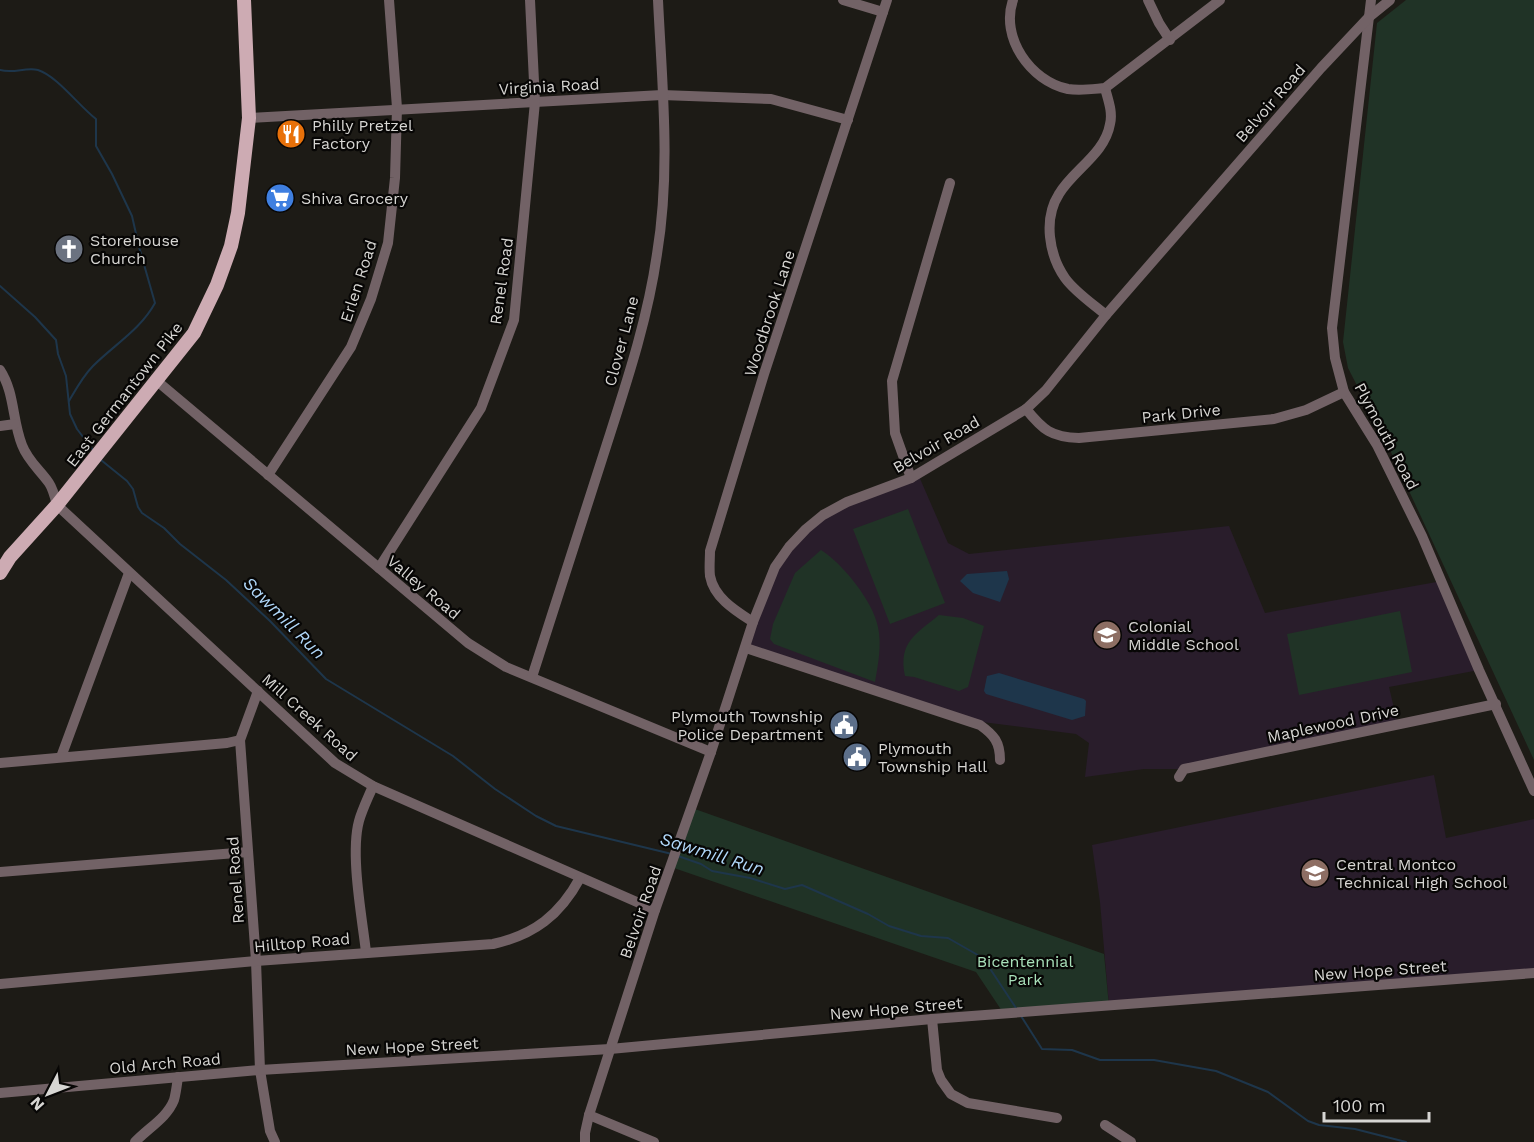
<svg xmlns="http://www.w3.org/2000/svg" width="1534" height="1142" font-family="'Work Sans',sans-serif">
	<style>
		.education { fill: #291d2b }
		.green { fill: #203326 }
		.water { fill: #1e364b }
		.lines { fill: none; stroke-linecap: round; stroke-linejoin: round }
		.stream { stroke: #1e364b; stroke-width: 2 }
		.minor { stroke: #726266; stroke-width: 10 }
		.major { stroke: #cdabb3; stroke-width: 14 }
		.labels { text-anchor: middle; stroke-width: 4.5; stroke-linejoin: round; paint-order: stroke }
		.street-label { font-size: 16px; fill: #d7d6d3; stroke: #070605 }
		.poi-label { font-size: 16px; fill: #d7d6d3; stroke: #070605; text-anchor: start }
		.park-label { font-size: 16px; fill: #a8e0b9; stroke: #070605 }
		.water-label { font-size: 18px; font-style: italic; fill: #b0d7f9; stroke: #070605 }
	</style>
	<rect width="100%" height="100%" fill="#1d1b16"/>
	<g class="education">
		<path d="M918 474 948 543 969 554 1229 526 1265 613 1442 581 1479 670 1389 687 1398 725 1184 769H1144L1085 777 1089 743 1076 734 966 720 746 648 775 567 823 515Z"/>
		<path d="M1434 775 1446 838 1534 819V973L1109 1006 1100 902 1092 845Z"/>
	</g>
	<g class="green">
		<path d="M1406 0H1534V760L1390 450 1348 368 1343 342 1377 23Z"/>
		<path d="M908 509 945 603 890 624 853 529Z"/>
		<path d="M821 550C842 563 873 601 878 627 882 645 878 665 875 682L774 644 770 639 773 624 795 573Z"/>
		<path d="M1400 611 1412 672 1299 695 1287 634Z"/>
		<path d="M939 615 963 618 984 626 968 687 959 691 914 677 905 676C898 642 916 634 939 615Z"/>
		<path d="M692 808 1104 954 1109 1006 1004 1014 976 972 671 867Z"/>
	</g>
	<g class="water">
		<path d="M1007 571 1009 579 1000 602 973 593 960 581 967 574Z"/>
		<path d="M999 673 1084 699 1086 701 1085 716 1072 720 986 694 984 691 987 676Z"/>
	</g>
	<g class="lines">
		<g class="stream">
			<path d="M0 70C14 74 25 67 38 70 57 76 79 106 96 119V146L112 174 132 216 139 247 155 303C141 329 114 345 93 366 83 376 76 389 69 401"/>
			<path d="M0 286 35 317 56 340 58 354 66 376 70 414 77 429 93 450"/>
			<path d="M101 460 127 481 133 489 138 507 142 513 164 528 180 544 226 580 270 621 326 679 453 756 495 789 536 816 556 826 672 854"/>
			<path d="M678 856 701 864 712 871 750 878 785 889 802 885 868 914 889 926 921 936 948 938 983 958 1016 1008"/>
			<path d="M1021 1016 1042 1049 1072 1050 1100 1060H1154L1216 1071 1268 1092 1308 1121 1319 1125 1355 1129 1406 1142"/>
		</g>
		<g class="minor">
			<path d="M843 0 883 12"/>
			<path d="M1013 0C1000 37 1030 81 1068 89 1080 91 1093 89 1105 88L1220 0"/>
			<path d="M1148 0 1159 23 1170 40"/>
			<path d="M1371 0 1332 328 1335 358 1344 392 1377 445 1422 536 1479 670 1534 791"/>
			<path d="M1105 88C1108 100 1113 112 1110 124 1105 154 1073 170 1059 194 1043 219 1049 255 1065 278 1075 292 1093 304 1106 315"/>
			<path d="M249 118 662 95 771 99 848 120"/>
			<path d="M0 370C15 393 12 420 22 445 28 461 40 470 49 483 53 489 55 497 57 505L335 763 373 786 655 910"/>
			<path d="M157 381 468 643 506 667 711 752"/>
			<path d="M1026 409C1043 430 1051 437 1079 438L1274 419 1306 410 1344 392"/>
			<path d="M0 426 15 424"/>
			<path d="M268 475 351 347 371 299 388 243 395 178 397 108 389 0"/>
			<path d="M911 478 895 433 892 381 950 183"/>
			<path d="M379 568 481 408 514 320 535 102 530 0"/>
			<path d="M753 622C736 611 714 598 710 576 709 568 710 559 710 551L764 374 887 0"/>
			<path d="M746 648 980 725C994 735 1000 742 1000 760"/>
			<path d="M532 677C556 604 579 530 603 456 624 390 647 324 657 254 671 170 662 84 658 0"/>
			<path d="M258 691 240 740 256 961 260 1070 270 1131 275 1142"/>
			<path d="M61 757 129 573"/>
			<path d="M0 763 227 743 240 740"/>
			<path d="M1179 777 1184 769 1496 704"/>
			<path d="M0 872 248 852"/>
			<path d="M366 952C362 917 350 854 359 821 362 810 368 798 373 786"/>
			<path d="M0 984 256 961 493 944C534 935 560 915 580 878"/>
			<path d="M932 1019 937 1070 941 1080 951 1094 968 1103 1057 1118"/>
			<path d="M0 1093 260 1070 610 1049 932 1019 1534 973"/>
			<path d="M589 1115 654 1142"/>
			<path d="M1105 1125 1131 1142"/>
			<path d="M135 1142C148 1128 167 1118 174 1100 176 1093 177 1084 178 1077"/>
			<path d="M585 1142V1133L589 1115 655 910 711 752 753 622 775 567 789 547 806 529 823 515 847 502 911 478 1026 409 1046 390 1106 315 1321 68 1369 17 1390 0"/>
		</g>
		<path class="major" d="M0 573 10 557 57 505 194 333 217 285 231 246 238 213 249 118 244 0"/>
	</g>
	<defs>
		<g id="restaurant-disc" transform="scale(1.5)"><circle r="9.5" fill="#e8710a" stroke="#070605"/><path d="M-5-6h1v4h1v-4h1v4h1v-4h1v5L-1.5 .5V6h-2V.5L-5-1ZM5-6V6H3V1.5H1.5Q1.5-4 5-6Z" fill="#fff"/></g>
		<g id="supermarket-disc" transform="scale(1.5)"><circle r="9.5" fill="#3f7fe0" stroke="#070605"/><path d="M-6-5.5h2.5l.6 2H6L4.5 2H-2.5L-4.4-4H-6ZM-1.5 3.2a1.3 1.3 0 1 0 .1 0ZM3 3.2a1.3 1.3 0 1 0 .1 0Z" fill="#fff"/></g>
		<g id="church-disc" transform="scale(1.5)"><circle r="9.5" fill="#6b7280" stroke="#070605"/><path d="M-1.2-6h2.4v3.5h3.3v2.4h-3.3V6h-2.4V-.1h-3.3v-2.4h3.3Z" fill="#fff"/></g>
		<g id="school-disc" transform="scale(1.5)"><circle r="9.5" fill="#8d6e63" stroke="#070605"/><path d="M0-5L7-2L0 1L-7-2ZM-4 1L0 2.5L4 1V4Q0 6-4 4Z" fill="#fff"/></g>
		<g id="civic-disc" transform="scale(1.5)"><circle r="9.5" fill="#5c6f8a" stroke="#070605"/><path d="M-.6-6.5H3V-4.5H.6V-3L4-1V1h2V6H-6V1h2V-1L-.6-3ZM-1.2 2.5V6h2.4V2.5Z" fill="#fff"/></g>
	</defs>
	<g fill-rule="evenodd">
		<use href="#restaurant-disc" x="291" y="134"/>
		<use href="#supermarket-disc" x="280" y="198"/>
		<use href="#church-disc" x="69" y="249"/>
		<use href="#school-disc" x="1107" y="635"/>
		<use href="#civic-disc" x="844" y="725"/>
		<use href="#civic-disc" x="857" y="757"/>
		<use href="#school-disc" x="1315" y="873"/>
	</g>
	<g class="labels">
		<g class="street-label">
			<text transform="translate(549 86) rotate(-3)" y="6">Virginia Road</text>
			<text transform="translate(1270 103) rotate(-49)" y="6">Belvoir Road</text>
			<text transform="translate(358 281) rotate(-72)" y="6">Erlen Road</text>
			<text transform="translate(501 281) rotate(-82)" y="6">Renel Road</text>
			<text transform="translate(769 313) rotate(-72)" y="6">Woodbrook Lane</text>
			<text transform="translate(621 341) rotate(-75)" y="6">Clover Lane</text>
			<text transform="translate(124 394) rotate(-52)" y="6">East Germantown Pike</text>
			<text transform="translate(1181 413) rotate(-6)" y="6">Park Drive</text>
			<text transform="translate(1387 436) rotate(62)" y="6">Plymouth Road</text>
			<text transform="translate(936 444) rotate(-30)" y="6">Belvoir Road</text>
			<text transform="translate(424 587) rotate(40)" y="6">Valley Road</text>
			<text transform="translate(310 717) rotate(42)" y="6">Mill Creek Road</text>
			<text transform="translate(1333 723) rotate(-12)" y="6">Maplewood Drive</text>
			<text transform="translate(235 880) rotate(-94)" y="6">Renel Road</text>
			<text transform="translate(640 912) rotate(-71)" y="6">Belvoir Road</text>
			<text transform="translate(302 942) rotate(-5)" y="6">Hilltop Road</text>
			<text transform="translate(1380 970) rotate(-4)" y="6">New Hope Street</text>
			<text transform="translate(896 1008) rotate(-5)" y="6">New Hope Street</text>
			<text transform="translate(412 1046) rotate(-3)" y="6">New Hope Street</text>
			<text transform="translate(165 1063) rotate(-5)" y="6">Old Arch Road</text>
		</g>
		<g class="poi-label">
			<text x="312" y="131">Philly Pretzel<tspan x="312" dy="18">Factory</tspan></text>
			<text x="301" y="204">Shiva Grocery</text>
			<text x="90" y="246">Storehouse<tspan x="90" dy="18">Church</tspan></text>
			<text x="1128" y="632">Colonial<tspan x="1128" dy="18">Middle School</tspan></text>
			<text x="823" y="722" text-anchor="end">Plymouth Township<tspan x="823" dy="18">Police Department</tspan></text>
			<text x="878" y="754">Plymouth<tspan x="878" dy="18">Township Hall</tspan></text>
			<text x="1336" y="870">Central Montco<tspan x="1336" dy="18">Technical High School</tspan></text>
		</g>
		<g class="park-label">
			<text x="1025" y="967">Bicentennial<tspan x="1025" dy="18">Park</tspan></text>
		</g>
		<g class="water-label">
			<text transform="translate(284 618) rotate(45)" y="6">Sawmill Run</text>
			<text transform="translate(712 854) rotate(17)" y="6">Sawmill Run</text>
		</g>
	</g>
	<g transform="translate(48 1094) rotate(228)" stroke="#070605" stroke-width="4.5" paint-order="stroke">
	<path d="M0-4.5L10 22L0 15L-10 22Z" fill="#d7d6d3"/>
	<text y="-9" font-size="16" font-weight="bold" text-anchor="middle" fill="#d7d6d3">N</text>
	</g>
	<path d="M1324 1112v9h105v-9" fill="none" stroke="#d7d6d3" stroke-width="3"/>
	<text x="1333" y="1112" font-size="18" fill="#d7d6d3" stroke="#070605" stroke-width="4.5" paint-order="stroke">100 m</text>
</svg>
